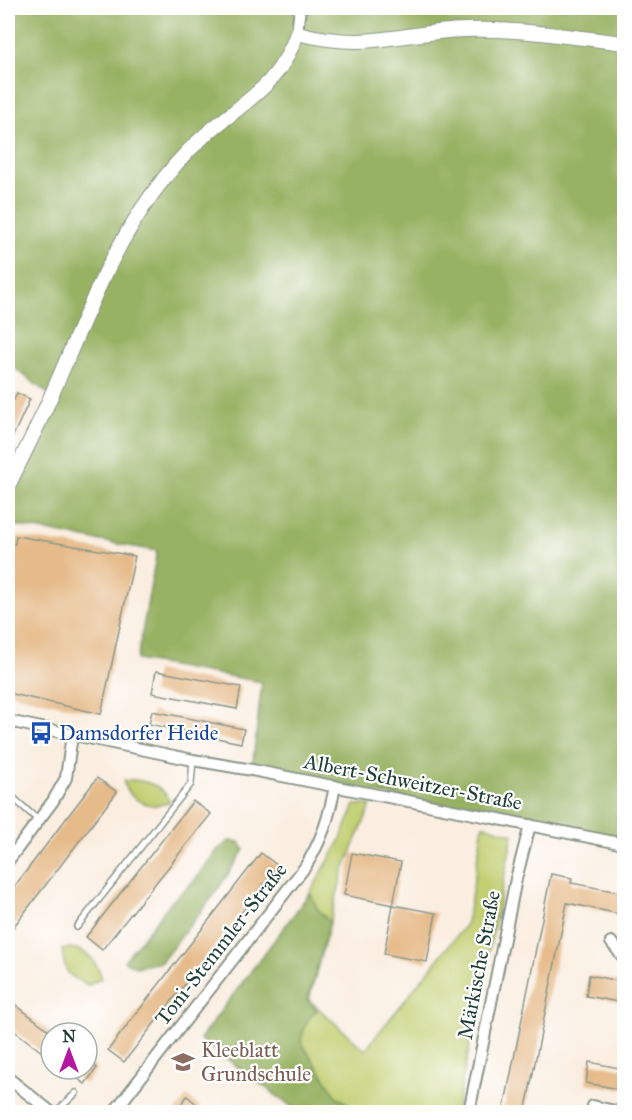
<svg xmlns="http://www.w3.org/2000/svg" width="632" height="1120" font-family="'IM FELL Great Primer',serif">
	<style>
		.green { fill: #c1cf71; stroke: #708652; stroke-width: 1.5 }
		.forest { fill: #98b263; stroke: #5c784c; stroke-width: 1.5 }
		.building { fill: #e6bb8a }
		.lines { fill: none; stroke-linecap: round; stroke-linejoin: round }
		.service-casing { stroke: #8c968a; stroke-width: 8 }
		.minor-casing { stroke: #8c968a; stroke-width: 14 }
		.tertiary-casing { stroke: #8c968a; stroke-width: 16 }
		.service { stroke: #fff; stroke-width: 5 }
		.minor { stroke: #fff; stroke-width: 10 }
		.tertiary { stroke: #fff; stroke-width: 14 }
		.labels { text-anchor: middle; stroke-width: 4.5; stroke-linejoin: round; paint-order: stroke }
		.transit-label { font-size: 21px; fill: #164399; stroke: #fff; text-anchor: start }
		.street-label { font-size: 21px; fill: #1f3d34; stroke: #fff }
		.education-label { font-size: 21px; fill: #785e54; stroke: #fff; text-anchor: start }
	</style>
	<rect width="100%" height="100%" fill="#fff"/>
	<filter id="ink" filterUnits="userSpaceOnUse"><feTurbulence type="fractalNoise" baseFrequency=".0167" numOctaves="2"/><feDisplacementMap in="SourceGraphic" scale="12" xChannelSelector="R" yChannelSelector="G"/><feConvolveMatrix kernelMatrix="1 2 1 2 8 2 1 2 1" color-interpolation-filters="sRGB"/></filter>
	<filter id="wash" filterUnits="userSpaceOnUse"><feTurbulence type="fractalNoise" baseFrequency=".008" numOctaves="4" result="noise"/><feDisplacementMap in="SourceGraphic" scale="24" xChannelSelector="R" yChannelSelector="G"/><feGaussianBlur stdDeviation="1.35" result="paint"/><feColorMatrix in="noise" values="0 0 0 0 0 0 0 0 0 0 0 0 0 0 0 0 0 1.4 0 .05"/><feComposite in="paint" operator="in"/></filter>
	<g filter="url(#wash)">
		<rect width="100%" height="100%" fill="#faeee0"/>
		<g class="green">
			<path d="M133 780C150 782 163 786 170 802 150 810 130 802 123 781Z"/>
			<path d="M355 805H371L343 872 309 1000 365 1050 467 923 483 825 513 834 456 1112H299L200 1039 310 893 339 843Z"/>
			<path d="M69 948C89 950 95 960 102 978L89 985C66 975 66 975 62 950Z"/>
		</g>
		<g class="forest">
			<path d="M8 8H624V839L252 770 262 682 137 660 157 551 8 524V486L51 396 8 363Z"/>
			<path d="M229 841 240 842 244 850 214 895 161 962 136 967 124 961 171 902 195 880 216 851Z"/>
			<path d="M310 893 317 908 330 923 307 1001 317 1010C307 1019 303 1028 301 1042L337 1097 361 1112H299L200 1039Z"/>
		</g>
		<g id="blocks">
			<g class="building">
				<path d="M17 393 30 399 8 447V412Z"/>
				<path d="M16 536 135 556 101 714 8 693V543L15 544Z"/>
				<path d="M156 671 241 687 237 709 152 693Z"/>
				<path d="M152 711 244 729 241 743 149 724Z"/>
				<path d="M97 778 117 792 8 934V895Z"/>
				<path d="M193 801 211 814 102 950 86 937Z"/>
				<path d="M261 853 278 866 124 1062 108 1050Z"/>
				<path d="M352 853 401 862 393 905 344 895Z"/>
				<path d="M551 874 572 878 571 883 624 893V915L567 903 525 1113H503Z"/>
				<path d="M393 905 436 913 427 962 384 954Z"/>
				<path d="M589 975 624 982V1003L586 996Z"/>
				<path d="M8 999 51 1032V1059L8 1026Z"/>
				<path d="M87 1060 97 1068 85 1084 64 1069H87Z"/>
				<path d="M589 1062 624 1069V1090L586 1083Z"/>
				<path d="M187 1096 207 1113H174Z"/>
			</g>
		</g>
	</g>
	<g filter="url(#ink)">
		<use href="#blocks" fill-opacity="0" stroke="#8c968a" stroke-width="1.5"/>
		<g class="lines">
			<g class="service-casing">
				<g id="service">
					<path d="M8 793 39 821"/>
					<path d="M77 927 191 784 193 760"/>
					<path d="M56 1112 76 1093"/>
				</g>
			</g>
			<g class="minor-casing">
				<g id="minor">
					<path d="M297 33 300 8"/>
					<path d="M8 721 193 760 252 770 624 844"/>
					<path d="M8 861 53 801 66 778 72 735"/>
					<path d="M611 942 624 958"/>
					<path d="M8 1078 51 1112"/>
					<path d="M593 1106 619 1112"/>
					<path d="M114 1112 305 867C322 840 329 818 335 786"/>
					<path d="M469 1112 516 879 530 825"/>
				</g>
			</g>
			<g class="tertiary-casing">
				<path id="tertiary" d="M8 486C23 456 38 426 51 396 83 324 106 258 153 193 168 172 185 153 204 136 244 101 279 87 297 33 321 39 348 43 374 40 404 37 434 31 465 30 518 28 572 37 624 43"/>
			</g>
			<use href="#service" class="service"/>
			<use href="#minor" class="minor"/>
			<use href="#tertiary" class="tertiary"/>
		</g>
	</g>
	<defs>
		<g id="bus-bare" transform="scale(1.8)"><path d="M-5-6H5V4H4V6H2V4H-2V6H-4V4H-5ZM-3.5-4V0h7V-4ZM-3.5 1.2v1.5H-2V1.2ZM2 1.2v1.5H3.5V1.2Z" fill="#1a4fb4" stroke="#fff" stroke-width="2.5" paint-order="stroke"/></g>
		<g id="school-bare" transform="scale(1.8)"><path d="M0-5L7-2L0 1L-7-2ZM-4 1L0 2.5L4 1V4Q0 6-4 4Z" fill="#8d6e63" stroke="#fff" stroke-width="2.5" paint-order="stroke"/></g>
	</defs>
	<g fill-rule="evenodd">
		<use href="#bus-bare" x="41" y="733"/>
		<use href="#school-bare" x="183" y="1062"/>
	</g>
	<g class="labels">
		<g class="transit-label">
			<text x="59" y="740">Damsdorfer Heide</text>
		</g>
		<g class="street-label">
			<text transform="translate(413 782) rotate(11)" y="7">Albert-Schweitzer-Straße</text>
			<text transform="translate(221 944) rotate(-52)" y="7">Toni-Stemmler-Straße</text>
			<text transform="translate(479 965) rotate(-79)" y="7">Märkische Straße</text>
		</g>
		<g class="education-label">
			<text x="201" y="1057">Kleeblatt<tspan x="201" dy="24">Grundschule</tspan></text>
		</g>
	</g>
	<rect width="632" height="1120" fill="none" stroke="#fff" stroke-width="30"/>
	<g transform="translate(69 1051)"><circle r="28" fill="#ffffff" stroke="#a5b1ae" stroke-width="1.5"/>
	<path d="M0-4.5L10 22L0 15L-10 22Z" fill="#b5179e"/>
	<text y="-9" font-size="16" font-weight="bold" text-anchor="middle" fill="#1f3d34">N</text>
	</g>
</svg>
